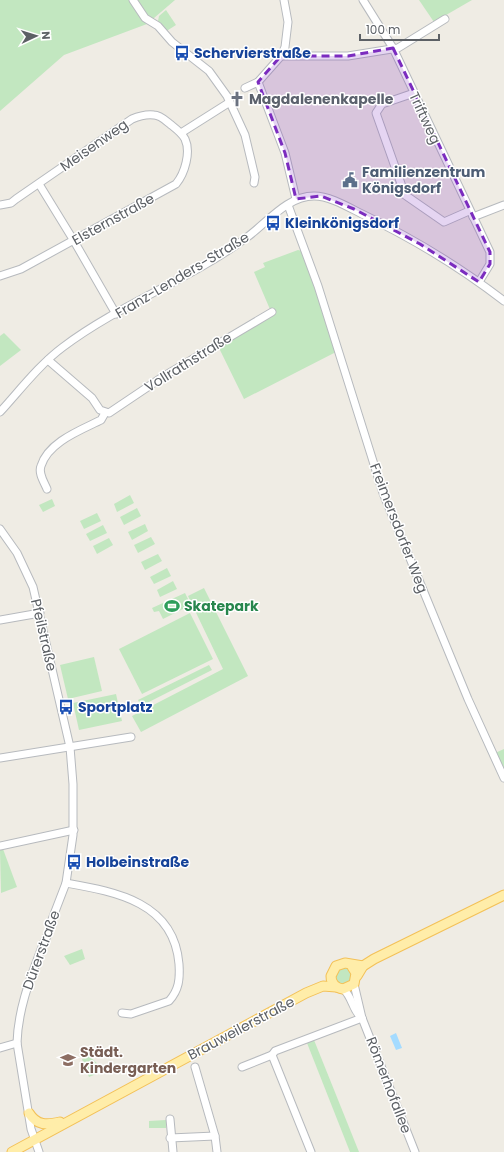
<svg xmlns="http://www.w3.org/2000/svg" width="504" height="1152" font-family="Poppins,sans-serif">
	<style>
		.green { fill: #c2e7c0 }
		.water { fill: #a4dbff }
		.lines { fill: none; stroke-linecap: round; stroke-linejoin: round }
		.minor-casing { stroke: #b7babe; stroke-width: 9 }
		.major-casing { stroke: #f3c158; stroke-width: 11 }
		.minor { stroke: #fff; stroke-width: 7 }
		.major { stroke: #ffeda9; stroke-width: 9 }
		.marked { fill: #7b2cbf; fill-opacity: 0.2; stroke: #7b2cbf; stroke-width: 3; stroke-dasharray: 8 5; stroke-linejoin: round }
		.labels { text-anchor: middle; stroke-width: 3; stroke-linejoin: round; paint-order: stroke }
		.transit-label { font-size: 14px; font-weight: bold; fill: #164399; stroke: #fff; text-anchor: start }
		.worship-label { font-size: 14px; font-weight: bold; fill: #5b616d; stroke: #fff; text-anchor: start }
		.street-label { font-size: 14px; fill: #5c6065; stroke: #fff }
		.service-label { font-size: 14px; font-weight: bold; fill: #4e5e75; stroke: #fff; text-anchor: start }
		.leisure-label { font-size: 14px; font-weight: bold; fill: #27864d; stroke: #fff; text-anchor: start }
		.education-label { font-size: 14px; font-weight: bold; fill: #785e54; stroke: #fff; text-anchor: start }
	</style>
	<rect width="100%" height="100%" fill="#efece4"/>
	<g class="green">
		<path d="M0 0H175L147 24 64 55 0 111Z"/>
		<path d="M419 0H472L434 22Z"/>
		<path d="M166 10 176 25 165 32 158 21 159 16Z"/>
		<path d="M298 250 302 251 336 352 244 399 219 348 220 344 272 314 254 272 265 267 263 263Z"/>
		<path d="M4 333 21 350 0 366V336Z"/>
		<path d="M130 495 134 503 117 512 114 504Z"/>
		<path d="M52 499 55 506 43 512 39 505Z"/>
		<path d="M137 508 141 516 124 525 120 517Z"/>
		<path d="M97 513 101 521 84 529 80 521Z"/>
		<path d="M145 524 148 531 132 540 128 532Z"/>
		<path d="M103 525 107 533 90 541 86 534Z"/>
		<path d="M151 537 155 544 138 553 134 545Z"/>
		<path d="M109 538 113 545 97 554 93 546Z"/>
		<path d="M158 554 162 561 145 570 141 562Z"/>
		<path d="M167 568 171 576 154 584 150 577Z"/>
		<path d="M173 581 177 589 160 597 157 590Z"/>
		<path d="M204 588 248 676 141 732 132 716 223 669 188 596Z"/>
		<path d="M185 593 191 605 163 619 159 611 154 612 152 608Z"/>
		<path d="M190 613 213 659 142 694 119 649Z"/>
		<path d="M94 657 102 691 68 699 60 665Z"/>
		<path d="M209 665 212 670 141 706 138 700Z"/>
		<path d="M116 694 122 721 79 730 73 703Z"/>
		<path d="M504 749V773L495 753Z"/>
		<path d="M3 849 17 887 1 893 0 850Z"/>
		<path d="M82 949 85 959 70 965 64 956Z"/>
		<path d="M345 966 351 970 352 980 343 985 336 982 334 975 335 971Z"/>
		<path d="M314 1040 359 1152H350L307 1043Z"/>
		<path d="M89 1056 100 1066 96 1074 89 1077 82 1059Z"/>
		<path d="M166 1120V1128H149V1121Z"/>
	</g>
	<path class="water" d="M396 1033 402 1048 396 1050 390 1036Z"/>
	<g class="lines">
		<g class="minor-casing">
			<g id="minor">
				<path d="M133 0 145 18 158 26 172 42 209 71 227 96 245 135 255 177 254 183"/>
				<path d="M363 0 393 48 490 252V264L479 282"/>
				<path d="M281 56H348L398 48 445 19"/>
				<path d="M258 82 285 153 296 199"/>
				<path d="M245 88 258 82 281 56 285 47 288 22 284 0"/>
				<path d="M414 93 382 104 376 113 405 195 444 222 469 211"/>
				<path d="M181 133 230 102"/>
				<path d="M39 184 74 241 116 314"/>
				<path d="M0 205 11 203 16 199 132 119C139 116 146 114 154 115 160 115 165 120 170 124 175 128 182 133 185 139 191 152 185 173 176 184L21 269 0 276"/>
				<path d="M288 205 318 286 383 493 468 699 504 778"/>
				<path d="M473 217 504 205"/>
				<path d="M48 360 92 398 100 410 109 413 164 376 272 312"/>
				<path d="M0 412C20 390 40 364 63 347 120 304 189 280 246 238 267 223 287 196 314 196 330 196 348 207 362 214 412 238 460 267 504 301"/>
				<path d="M47 489C44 482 38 473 41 466 48 442 81 430 101 420L105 413"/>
				<path d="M0 529 17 553 33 587 70 747 73 784V835L66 883 51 922C51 932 45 938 42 947 30 979 18 1009 17 1043L31 1129 39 1152"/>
				<path d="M0 620 40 613"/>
				<path d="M0 758 131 737"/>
				<path d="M0 846 74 830"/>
				<path d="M66 883C116 892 174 902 179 964 180 979 179 990 169 1001L131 1014 122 1013"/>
				<path d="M354 984 362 1018 415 1152"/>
				<path d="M343 989C353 997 352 1011 362 1018"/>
				<path d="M0 1048 17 1043"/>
				<path d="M272 1055 311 1152"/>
				<path d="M195 1067 215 1136 217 1152"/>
				<path d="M242 1067 272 1055 275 1051 362 1018"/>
				<path d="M170 1119 173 1152"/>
				<path d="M170 1138 215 1136"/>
			</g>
		</g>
		<g class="major-casing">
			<g id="major">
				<path d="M351 965 356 973 354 984 343 989C336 988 331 984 331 976L336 966 345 963 363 966"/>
				<path d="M357 976 363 966 374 959 504 895"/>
				<path d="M29 1113C37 1126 47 1125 60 1122"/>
				<path d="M12 1152 306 993 323 986 336 987"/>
			</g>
		</g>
		<use href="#minor" class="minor"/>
		<use href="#major" class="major"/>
	</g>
	<path class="marked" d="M393 48 490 252V264L479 282 420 244 354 209 321 196 296 199 285 153 258 82 281 56H348Z"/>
	<defs>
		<g id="bus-bare" transform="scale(1.2)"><path d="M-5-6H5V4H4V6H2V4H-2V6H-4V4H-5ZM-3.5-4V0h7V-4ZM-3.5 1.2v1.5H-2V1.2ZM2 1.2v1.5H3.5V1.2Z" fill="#1a4fb4" stroke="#fff" stroke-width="2.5" paint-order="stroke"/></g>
		<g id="church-bare" transform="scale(1.2)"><path d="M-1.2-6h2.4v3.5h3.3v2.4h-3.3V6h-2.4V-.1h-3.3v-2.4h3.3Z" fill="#6b7280" stroke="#fff" stroke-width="2.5" paint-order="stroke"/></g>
		<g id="civic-bare" transform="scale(1.2)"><path d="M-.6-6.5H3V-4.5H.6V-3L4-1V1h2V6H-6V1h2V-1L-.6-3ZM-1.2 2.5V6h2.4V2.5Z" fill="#5c6f8a" stroke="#fff" stroke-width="2.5" paint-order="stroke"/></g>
		<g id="stadium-bare" transform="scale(1.2)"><path d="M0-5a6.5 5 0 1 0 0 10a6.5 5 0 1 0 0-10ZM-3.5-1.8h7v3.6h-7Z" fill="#2e9e5b" stroke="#fff" stroke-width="2.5" paint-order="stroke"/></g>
		<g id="school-bare" transform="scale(1.2)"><path d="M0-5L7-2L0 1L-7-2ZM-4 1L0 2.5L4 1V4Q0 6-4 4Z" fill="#8d6e63" stroke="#fff" stroke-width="2.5" paint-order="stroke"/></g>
	</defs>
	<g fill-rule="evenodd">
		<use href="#bus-bare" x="182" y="53"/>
		<use href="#church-bare" x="237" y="99"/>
		<use href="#civic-bare" x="350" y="180"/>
		<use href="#bus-bare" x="273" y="223"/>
		<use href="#stadium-bare" x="172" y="606"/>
		<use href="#bus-bare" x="66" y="707"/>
		<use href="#bus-bare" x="74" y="862"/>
		<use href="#school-bare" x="68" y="1060"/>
	</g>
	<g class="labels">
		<g class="transit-label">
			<text x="194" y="58">Schervierstraße</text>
			<text x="285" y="228">Kleinkönigsdorf</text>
			<text x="78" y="712">Sportplatz</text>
			<text x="86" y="867">Holbeinstraße</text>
		</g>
		<g class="worship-label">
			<text x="249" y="104">Magdalenenkapelle</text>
		</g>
		<g class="street-label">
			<text transform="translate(425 118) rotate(65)" y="5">Triftweg</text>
			<text transform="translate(94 145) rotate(-35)" y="5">Meisenweg</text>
			<text transform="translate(113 219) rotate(-29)" y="5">Elsternstraße</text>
			<text transform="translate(182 275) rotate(-31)" y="5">Franz-Lenders-Straße</text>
			<text transform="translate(188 362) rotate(-32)" y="5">Vollrathstraße</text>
			<text transform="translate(399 528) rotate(69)" y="5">Freimersdorfer Weg</text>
			<text transform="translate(44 635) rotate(77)" y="5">Pfeilstraße</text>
			<text transform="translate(41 950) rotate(-70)" y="5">Dürerstraße</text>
			<text transform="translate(241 1028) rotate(-28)" y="5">Brauweilerstraße</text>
			<text transform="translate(389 1085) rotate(69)" y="5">Römerhofallee</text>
		</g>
		<g class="service-label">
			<text x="362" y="177">Familienzentrum<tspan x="362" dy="16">Königsdorf</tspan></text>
		</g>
		<g class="leisure-label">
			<text x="184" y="611">Skatepark</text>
		</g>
		<g class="education-label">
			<text x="80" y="1057">Städt.<tspan x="80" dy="16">Kindergarten</tspan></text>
		</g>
	</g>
	<g transform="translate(36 36) rotate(86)" stroke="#ffffff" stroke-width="3" paint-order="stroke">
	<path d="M0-3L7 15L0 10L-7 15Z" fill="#5c6065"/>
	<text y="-6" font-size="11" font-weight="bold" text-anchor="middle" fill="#5c6065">N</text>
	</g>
	<path d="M360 34v6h79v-6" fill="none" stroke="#5c6065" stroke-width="2"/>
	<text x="366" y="34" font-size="12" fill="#5c6065" stroke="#ffffff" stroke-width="3" paint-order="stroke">100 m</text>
</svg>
